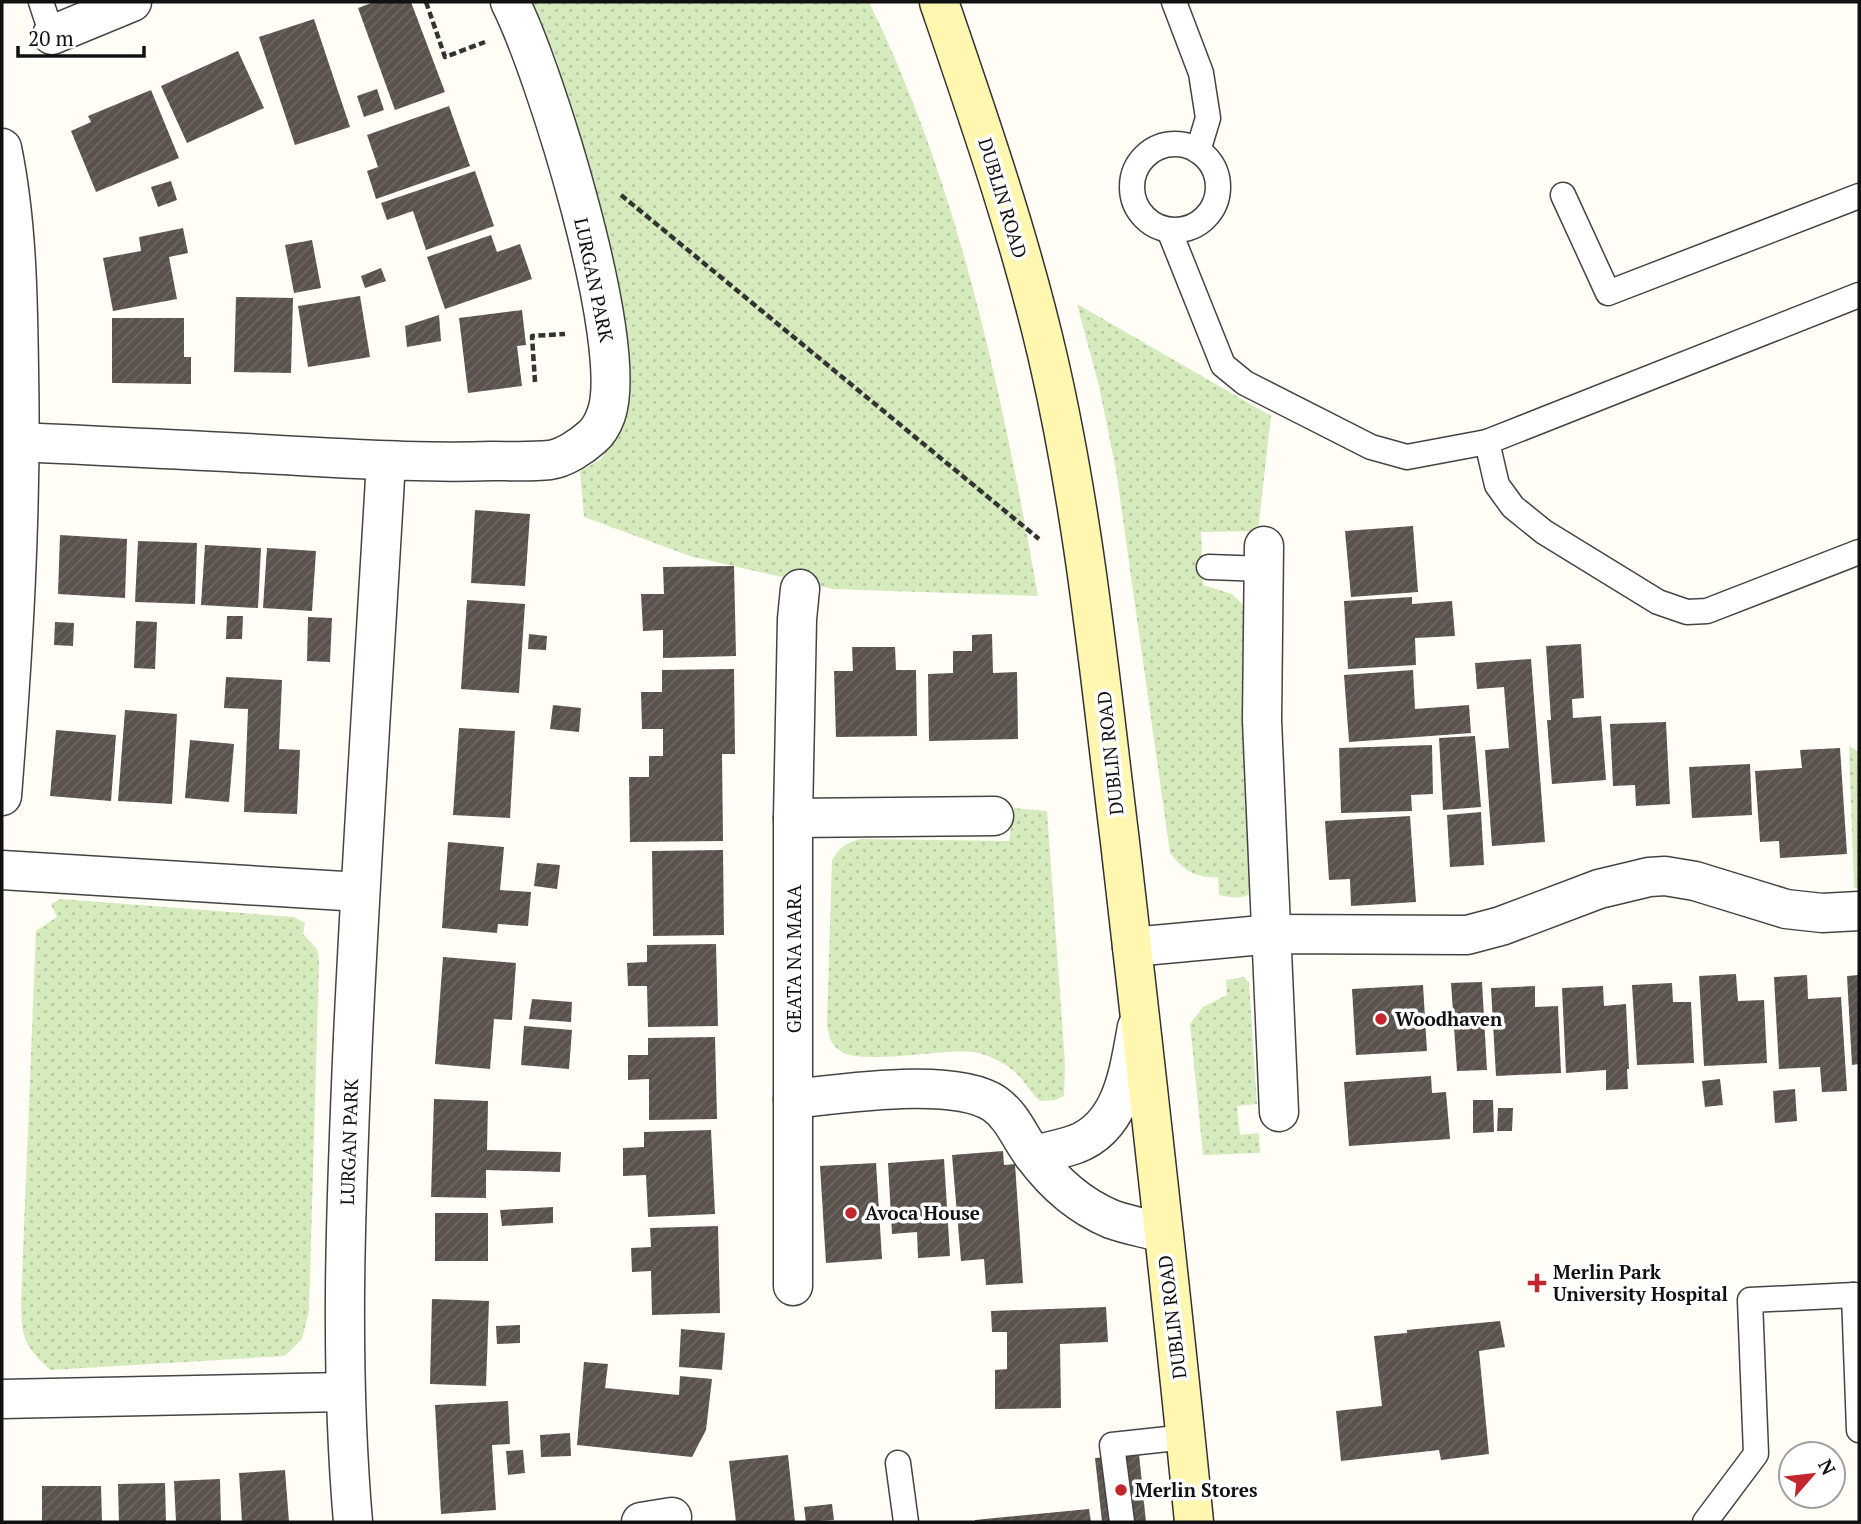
<svg xmlns="http://www.w3.org/2000/svg" width="1861" height="1524" font-family="'PT Serif',serif">
	<style>
		.grass { fill: url(#grass-dots) }
		.building { fill: url(#building-hatch) }
		.lines { fill: none; stroke-linecap: round; stroke-linejoin: round }
		.service-casing { stroke: #444; stroke-width: 27 }
		.minor-casing { stroke: #444; stroke-width: 41 }
		.secondary-casing { stroke: #333; stroke-width: 41 }
		.path { stroke: #333; stroke-width: 4.5; stroke-dasharray: 7 3.5; stroke-linecap: butt }
		.service { stroke: #fff; stroke-width: 24 }
		.minor { stroke: #fff; stroke-width: 38 }
		.secondary { stroke: #fff6b0; stroke-width: 38 }
		.poi-dot { fill: #c4262e; stroke: #fff; stroke-width: 2.5 }
		.labels { text-anchor: middle; stroke-width: 7; stroke-linejoin: round; paint-order: stroke }
		.street-label { font-size: 19px; fill: #111; stroke: #fff }
		.poi-label { font-size: 19px; font-weight: bold; fill: #111; stroke: #fff; text-anchor: start }
	</style>
	<defs>
		<pattern id="grass-dots" width="8" height="8" patternUnits="userSpaceOnUse" patternTransform="scale(1.75)"><rect width="8" height="8" fill="#d5ebbd"/><path d="M2 2h.1M6 6h.1" fill="none" stroke="#b6c8a1" stroke-width="1.8" stroke-linecap="round"/></pattern>
		<pattern id="building-hatch" width="6" height="6" patternUnits="userSpaceOnUse" patternTransform="scale(1.75)"><rect width="6" height="6" fill="#5a524d"/><path d="M-1 1l2-2M0 6l6-6M5 7l2-2" fill="none" stroke="#6d6662"/></pattern>
	</defs>
	<rect width="100%" height="100%" fill="#fffdf5"/>
	<g class="grass">
		<path d="M532 2H869C960 188 1002 394 1038 596L833 589 690 556 584 517 580 471 600 460 616 437 622 424 627 406 628 380 606 236 557 61Z"/>
		<path d="M1077 304 1271 416 1258 531 1201 532 1203 585 1232 594 1246 608 1253 893C1241 899 1232 898 1219 895L1218 877C1196 879 1182 869 1170 853L1116 470 1099 386Z"/>
		<path d="M1849 746 1859 752V888H1854Z"/>
		<path d="M1014 808 1047 811 1065 1064 1064 1096 1055 1100 1040 1101C1031 1093 1027 1085 1019 1076 1009 1065 987 1053 971 1052 941 1049 866 1065 842 1052 831 1046 829 1036 827 1025L832 861C838 848 846 843 860 839L1009 841Z"/>
		<path d="M61 899 294 917 305 923 303 934 317 949 319 961 309 1311 302 1339 285 1356 50 1370C23 1344 22 1339 21 1302L36 931 57 917 51 904Z"/>
		<path d="M1244 977 1249 983 1257 1104 1237 1106 1240 1135 1259 1133 1260 1153 1203 1155 1190 1024 1203 1007 1227 995 1226 980Z"/>
	</g>
	<g class="building">
		<path d="M374 2H411L445 92 395 110 358 8Z"/>
		<path d="M314 19 350 127 295 145 259 37Z"/>
		<path d="M238 51 264 108 187 143 161 86Z"/>
		<path d="M377 89 384 110 364 117 357 96Z"/>
		<path d="M151 90 179 158 96 192 71 131 91 122 88 116Z"/>
		<path d="M449 106 470 166 376 199 367 171 378 167 367 135Z"/>
		<path d="M475 171 494 226 426 250 413 211 387 220 381 203Z"/>
		<path d="M171 181 177 200 158 207 151 187Z"/>
		<path d="M183 228 188 253 169 257 177 299 113 311 103 258 141 251 139 237Z"/>
		<path d="M491 235 497 252 520 244 532 279 445 309 427 257Z"/>
		<path d="M312 240 321 288 294 293 285 245Z"/>
		<path d="M381 268 386 281 365 288 361 276Z"/>
		<path d="M360 296 370 357 308 367 298 306Z"/>
		<path d="M236 297 293 298 291 373 234 372Z"/>
		<path d="M522 310 526 345 517 346 522 386 468 393 459 318Z"/>
		<path d="M439 315 441 341 407 347 405 326Z"/>
		<path d="M112 318H184V357H191V384L112 383Z"/>
		<path d="M475 510 530 514 525 586 471 583Z"/>
		<path d="M1413 526 1418 592 1351 597 1345 531Z"/>
		<path d="M60 535 127 539 125 598 58 594Z"/>
		<path d="M138 541 197 543 195 604 135 602Z"/>
		<path d="M205 545 261 548 258 608 201 605Z"/>
		<path d="M267 548 316 551 312 611 263 608Z"/>
		<path d="M734 566 736 656 663 658V630L643 631 641 594H664L663 567Z"/>
		<path d="M1412 597V604L1452 601 1455 636 1415 638 1416 665 1348 669 1344 601Z"/>
		<path d="M467 600 525 604 519 693 461 689Z"/>
		<path d="M227 616H243L242 639H226Z"/>
		<path d="M308 617 332 618 330 662 307 661Z"/>
		<path d="M136 621 157 622 155 669 134 668Z"/>
		<path d="M55 622 74 623 73 646 54 645Z"/>
		<path d="M529 634 547 636 546 650 528 649Z"/>
		<path d="M992 634 993 673 1017 672 1018 739 929 741 928 674 953 673V651H972V635Z"/>
		<path d="M1581 644 1584 698 1572 699 1573 718 1601 716 1606 780 1552 784 1547 720H1551L1546 646Z"/>
		<path d="M852 647H895L896 670H916L917 736 836 737 834 671H853Z"/>
		<path d="M1531 659 1545 842 1492 846 1485 750 1509 748 1504 687 1477 689 1475 663Z"/>
		<path d="M734 669 735 754H722L723 841 630 842 629 777H649V756H663V729H642L641 692H662V670Z"/>
		<path d="M1413 670 1415 709 1469 705 1471 733 1349 742 1344 675Z"/>
		<path d="M226 677 282 680 279 749 300 750 297 814 244 812 248 709 224 708Z"/>
		<path d="M553 705 581 708 579 732 550 729Z"/>
		<path d="M125 710 177 714 172 804 118 801Z"/>
		<path d="M1666 722 1670 804 1636 806 1635 785 1613 786 1610 724Z"/>
		<path d="M459 728 515 731 510 818 453 815Z"/>
		<path d="M56 730 116 735 111 801 50 796Z"/>
		<path d="M1475 736 1481 807 1443 810 1439 738Z"/>
		<path d="M190 740 234 744 229 802 185 798Z"/>
		<path d="M1432 745 1433 794 1411 795 1412 811 1341 813 1339 748Z"/>
		<path d="M1840 748 1847 854 1780 858 1779 841 1760 842 1755 771 1802 768 1800 750Z"/>
		<path d="M1750 764 1752 815 1692 818 1689 767Z"/>
		<path d="M1481 812 1484 865 1450 867 1447 815Z"/>
		<path d="M1410 816 1416 902 1351 906 1350 879 1329 880 1325 821Z"/>
		<path d="M448 842 504 847 500 890 531 892 528 926 498 924 497 933 442 928Z"/>
		<path d="M723 850 724 935 653 936 652 851Z"/>
		<path d="M537 863 560 865 557 889 534 886Z"/>
		<path d="M716 944 718 1026 648 1027 647 986H628L627 963 647 962V945Z"/>
		<path d="M443 957 516 963 512 1020 494 1019 490 1069 435 1064Z"/>
		<path d="M1736 974 1738 1001 1764 1000 1767 1063 1704 1066 1699 976Z"/>
		<path d="M1807 975 1808 999 1841 997 1847 1091 1822 1092 1820 1067 1779 1069 1774 977Z"/>
		<path d="M1859 975V1064L1852 1065 1847 976Z"/>
		<path d="M1482 982 1487 1070 1457 1071 1451 983Z"/>
		<path d="M1672 983 1673 1002H1691L1694 1063 1637 1065 1632 985Z"/>
		<path d="M1423 985 1427 1051 1356 1055 1352 989Z"/>
		<path d="M1535 986V1007L1558 1006 1561 1073 1496 1076 1491 988Z"/>
		<path d="M1603 986 1604 1006 1626 1004 1629 1069H1627L1628 1089 1606 1090V1070L1566 1073 1562 988Z"/>
		<path d="M532 999 572 1002 571 1022 529 1019Z"/>
		<path d="M524 1026 572 1030 569 1069 521 1065Z"/>
		<path d="M715 1037 717 1119 649 1120V1079L628 1080V1055H648V1038Z"/>
		<path d="M1431 1076 1432 1093 1446 1092 1450 1139 1349 1146 1344 1082Z"/>
		<path d="M1720 1079 1723 1105 1705 1107 1702 1081Z"/>
		<path d="M1795 1089 1797 1121 1775 1123 1773 1091Z"/>
		<path d="M434 1099 488 1101 487 1150 561 1152 560 1172 486 1170V1198L431 1197Z"/>
		<path d="M1473 1100H1493L1494 1132 1473 1133Z"/>
		<path d="M1498 1108H1513L1512 1131H1497Z"/>
		<path d="M711 1130 715 1214 648 1217 646 1175 623 1176V1148L644 1147V1132Z"/>
		<path d="M1003 1151 1004 1165 1015 1164 1023 1283 986 1285 984 1259 961 1261 952 1155Z"/>
		<path d="M944 1159 950 1256 918 1258 917 1232 892 1234 888 1163Z"/>
		<path d="M876 1163 882 1259 826 1263 820 1166Z"/>
		<path d="M553 1207V1223L502 1226 500 1210Z"/>
		<rect x="435" y="1213" width="53" height="48"/>
		<path d="M718 1226 720 1313 652 1315 651 1271 632 1272 631 1248 651 1247 650 1228Z"/>
		<path d="M432 1299 489 1301 486 1386 430 1384Z"/>
		<path d="M1106 1307 1108 1342 1060 1344 1061 1408 995 1409V1370L1007 1369V1332H992L991 1311Z"/>
		<path d="M1500 1321 1505 1347 1479 1351 1489 1454 1441 1460 1439 1450 1341 1461 1336 1411 1382 1406 1374 1336 1407 1333V1330Z"/>
		<path d="M520 1325V1343L497 1344 496 1326Z"/>
		<path d="M681 1329 725 1333 722 1370 679 1367Z"/>
		<path d="M584 1362 608 1364 605 1388 679 1395 680 1376 712 1379 706 1430 692 1457 577 1445Z"/>
		<path d="M508 1401 510 1444 492 1445 496 1510 441 1514 435 1405Z"/>
		<path d="M570 1433 571 1456 541 1457 540 1435Z"/>
		<path d="M523 1450 525 1473 508 1475 506 1451Z"/>
		<path d="M1139 1454 1146 1522H1102L1095 1458Z"/>
		<path d="M788 1455 795 1522H736L729 1461Z"/>
		<path d="M285 1470 289 1522H242L239 1473Z"/>
		<path d="M220 1479 221 1522H176L174 1481Z"/>
		<path d="M165 1483 166 1522H119L118 1484Z"/>
		<path d="M42 1486H101L102 1522H42Z"/>
		<path d="M832 1504 834 1520 806 1522 804 1507Z"/>
		<path d="M1089 1509 1091 1522H975V1520Z"/>
	</g>
	<g class="lines">
		<g class="service-casing">
			<g id="service">
				<path d="M41 2 52 35"/>
				<path d="M1174 2 1201 73 1208 118 1198 151"/>
				<circle cx="1175" cy="187" r="43"/>
				<path d="M1563 195 1608 293 1859 196"/>
				<path d="M1169 230 1223 365 1245 383 1371 447 1407 457 1487 442 1859 295"/>
				<path d="M1487 442 1497 485 1513 507 1544 532 1658 602 1687 612 1707 611 1859 552"/>
				<path d="M1209 567 1264 569"/>
				<path d="M1854 1295 1859 1430"/>
				<path d="M898 1463 906 1522"/>
				<path d="M1122 1522 1112 1445 1186 1437"/>
				<path d="M1705 1522 1756 1454 1750 1300 1854 1295"/>
			</g>
		</g>
		<g class="minor-casing">
			<g id="minor">
				<path d="M52 35 132 2"/>
				<path d="M2 148C17 221 18 296 19 370 22 511 13 655 2 796"/>
				<path d="M21 442C120 447 218 451 317 457 375 460 433 463 492 461 511 461 531 462 550 460 564 458 581 447 592 437 598 432 603 423 606 415 631 346 545 71 510 2"/>
				<path d="M1264 546 1262 720 1279 1112"/>
				<path d="M793 818 994 816"/>
				<path d="M2 870 360 892"/>
				<path d="M1132 947 1273 934 1467 935 1501 926 1599 889 1649 877 1665 876 1695 881 1786 909 1822 913 1859 911"/>
				<path d="M793 1099C841 1094 955 1076 995 1104 1013 1117 1020 1138 1033 1155 1053 1182 1080 1206 1111 1219 1127 1225 1146 1228 1163 1233"/>
				<path d="M1033 1155C1047 1152 1062 1149 1076 1144 1123 1126 1129 1070 1137 1027"/>
				<path d="M793 1286V818L797 619 800 589"/>
				<path d="M2 1399 345 1392"/>
				<path d="M353 1522C339 1360 346 1199 353 1037 362 845 375 653 386 461"/>
				<path d="M641 1522 672 1517"/>
			</g>
		</g>
		<g class="secondary-casing">
			<path id="secondary" d="M939 2C979 119 1020 237 1048 358 1085 518 1100 680 1120 842 1146 1069 1172 1295 1194 1522"/>
		</g>
		<g class="path">
			<path d="M426 2 445 57 485 42"/>
			<path d="M621 195 1039 539"/>
			<path d="M535 382 532 336 565 334"/>
		</g>
		<use href="#service" class="service"/>
		<use href="#minor" class="minor"/>
		<use href="#secondary" class="secondary"/>
	</g>
	<g class="poi-dot">
		<circle cx="1381" cy="1019" r="7"/>
		<circle cx="851" cy="1213" r="7"/>
		<path d="M1533.5 1272.5h7v7h7v7h-7v7h-7v-7h-7v-7h7z"/>
		<circle cx="1121" cy="1490" r="7"/>
	</g>
	<g class="labels">
		<g class="street-label">
			<text transform="translate(1003 198) rotate(73)" y="7">DUBLIN ROAD</text>
			<text transform="translate(594 280) rotate(78)" y="7">LURGAN PARK</text>
			<text transform="translate(1110 753) rotate(-96)" y="7">DUBLIN ROAD</text>
			<text transform="translate(794 959) rotate(-90)" y="7">GEATA NA MARA</text>
			<text transform="translate(349 1142) rotate(-88)" y="7">LURGAN PARK</text>
			<text transform="translate(1172 1317) rotate(-97)" y="7">DUBLIN ROAD</text>
		</g>
		<g class="poi-label">
			<text x="1395" y="1026">Woodhaven</text>
			<text x="865" y="1220">Avoca House</text>
			<text x="1553" y="1279">Merlin Park<tspan x="1553" dy="22">University Hospital</tspan></text>
			<text x="1135" y="1497">Merlin Stores</text>
		</g>
	</g>
	<rect width="1861" height="1524" fill="none" stroke="#111111" stroke-width="7"/>
	<g transform="translate(1812 1475) rotate(62)"><circle r="33" fill="#ffffff" stroke="#a0a0a0" stroke-width="2"/>
	<path d="M0-5L12 26L0 18L-12 26Z" fill="#c4262e"/>
	<text y="-10" font-size="19" font-weight="bold" text-anchor="middle" fill="#111111">N</text>
	</g>
	<path d="M18 46v10h126v-10" fill="none" stroke="#111111" stroke-width="3.5"/>
	<text x="28" y="46" font-size="21" fill="#111111" stroke="#ffffff" stroke-width="5" paint-order="stroke">20 m</text>
</svg>
